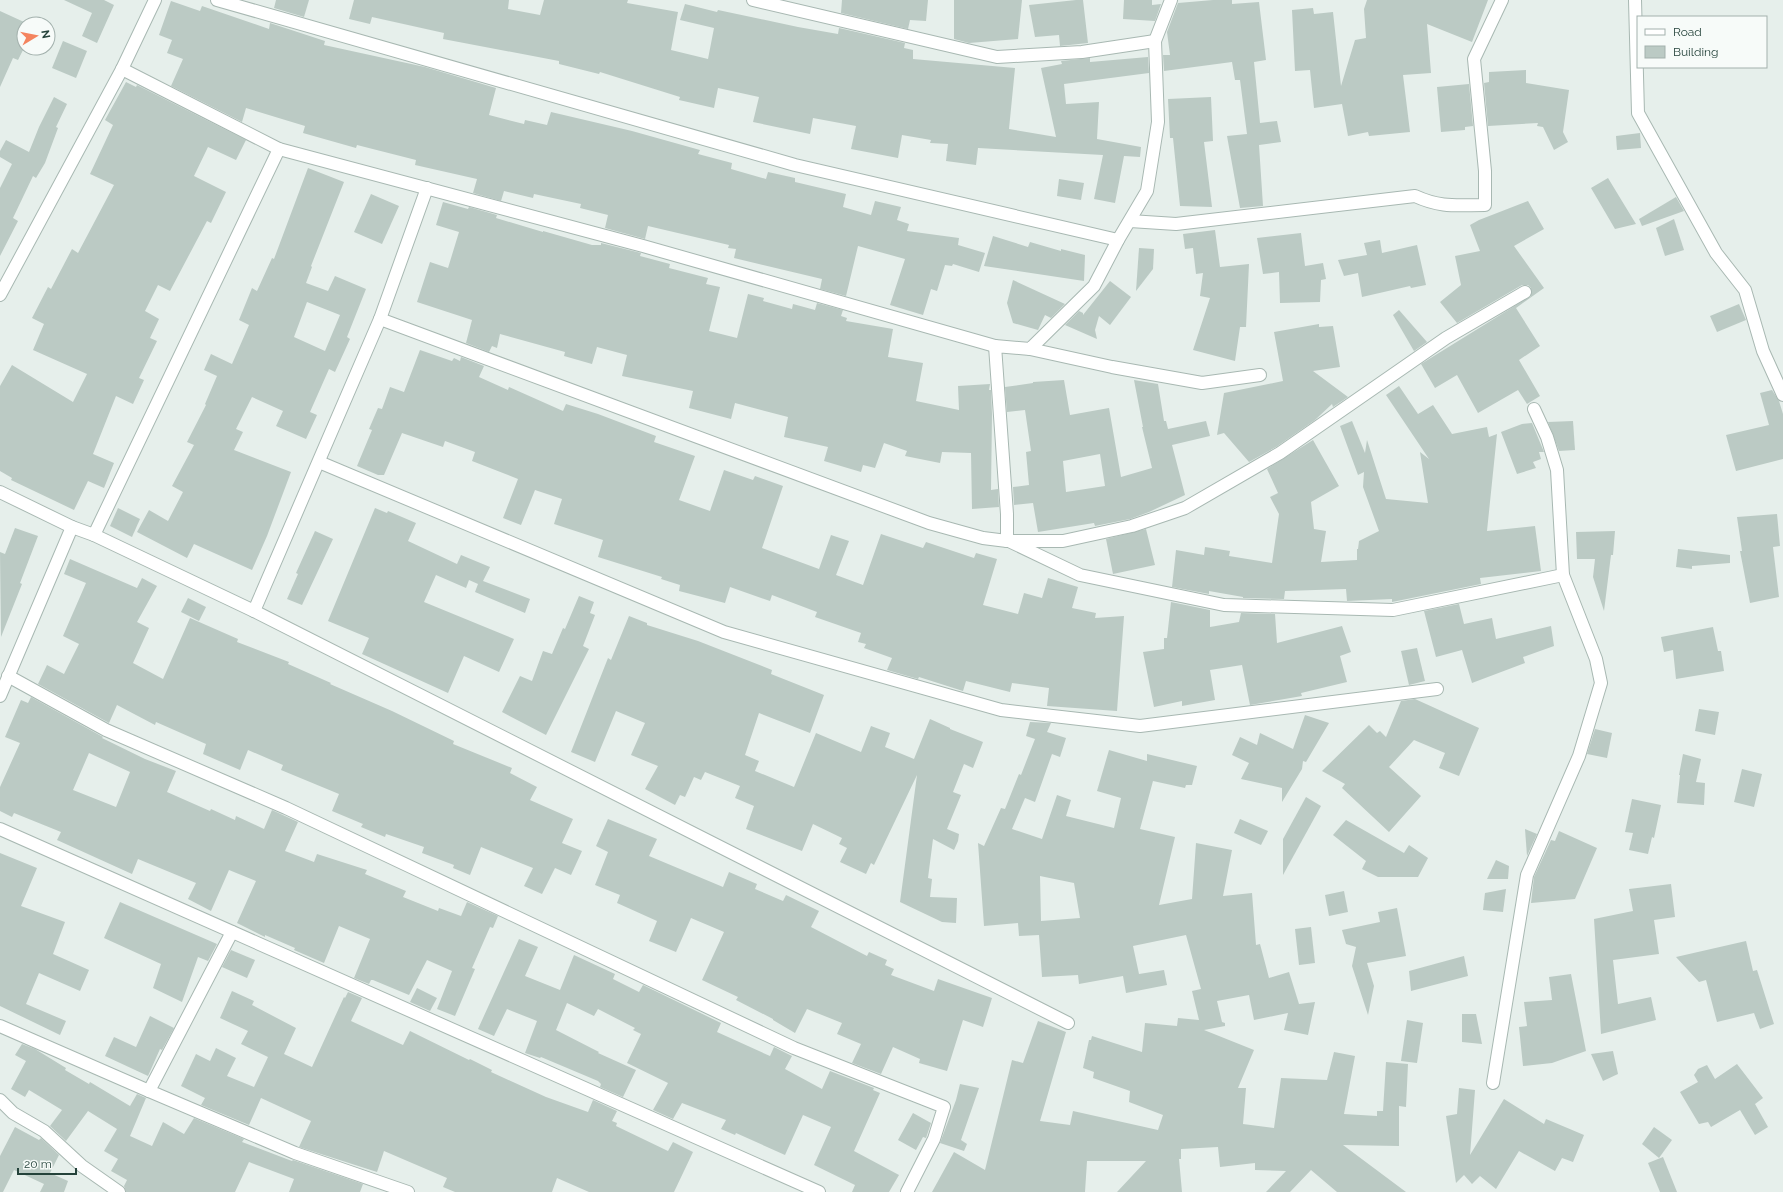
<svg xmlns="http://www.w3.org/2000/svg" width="1783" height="1192" font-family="Raleway,sans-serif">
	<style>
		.building { fill: #bbcac4; fill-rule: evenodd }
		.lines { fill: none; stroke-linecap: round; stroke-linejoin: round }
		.minor-casing { stroke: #a8b8b2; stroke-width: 14 }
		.minor { stroke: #fff; stroke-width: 12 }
	</style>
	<rect width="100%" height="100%" fill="#e6efeb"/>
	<g class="building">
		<path d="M64 0H104L114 5 97 43 82 36 92 13Z"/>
		<path d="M276 0H309L304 17 274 8Z"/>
		<path d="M354 0H509L508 9 540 15 544 0H628L627 3 678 12 671 50 708 59 714 28 680 20 685 4 717 12 718 10 798 27 838 34 839 28 905 43 904 48 913 50V59L1015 68 1009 129 1056 137 1041 68 1062 64 1061 61 1090 58V62L1148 57 1149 73 1064 84 1066 104 1099 102 1097 139 1141 147 1140 157 1124 156 1115 203 1094 199 1103 155 978 148 976 165 946 161 948 144 930 143 931 140 902 135 898 158 851 149 856 126 813 118 810 134 753 122 759 97 718 88 714 108 679 100 680 97 600 72 599 74 559 64V61L443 39 444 33 372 17 370 24 349 19Z"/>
		<path d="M842 0H928L926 21 910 20 908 29 841 13Z"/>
		<path d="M954 0H1022L1018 39 969 43 954 39Z"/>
		<path d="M1076 0H1083L1088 43 1060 46 1059 35 1035 37 1029 5Z"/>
		<path d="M1124 0H1152V5L1161 4 1155 21 1123 19Z"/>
		<path d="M1213 0H1232V4L1259 2 1266 60 1254 62 1260 123 1277 121 1281 142 1259 145 1263 206 1240 208 1227 136 1247 134 1240 80H1235L1232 62 1164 71 1163 55H1170L1167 32 1178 3Z"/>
		<path d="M1367 0H1488L1472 42 1427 24 1431 73 1403 75 1410 132 1369 136 1368 132 1348 136 1342 104 1314 108 1310 70 1295 71 1292 10 1313 8 1314 14 1333 12 1341 86 1355 40 1366 38 1364 9Z"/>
		<path d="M171 1 200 11 202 6 269 29 270 23 325 41 324 45 425 67 496 88 489 115 524 124 525 120 547 125 551 112 632 131 700 150 698 154 732 163 731 169 766 179 768 172 795 178V182L846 194 843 207 871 215 875 201 901 207 897 220 909 224 907 231 959 238 958 245 985 253 979 272 953 264 952 266 945 265 937 291 931 289 923 315 890 305 905 259 858 246 846 296 820 289 822 279 734 258 736 249 728 248 729 245 648 226 645 239 605 228 608 215 580 208 581 204 534 194 533 198 504 191 501 201 473 193 477 179 415 165 416 160 357 145 356 148 303 133 305 126 246 108 242 122 171 86 183 59 167 53 172 40 159 35Z"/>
		<path d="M0 11 24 22V48L18 60 13 58 0 87Z"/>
		<path d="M63 41 87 51 76 78 52 68Z"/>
		<path d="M1526 70V83L1569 90 1563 132 1568 142 1554 150 1543 127 1537 126 1538 123 1488 126 1484 83 1489 82V72Z"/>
		<path d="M126 82 136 87 137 85 246 140 236 160 208 147 194 176 226 192 211 223 207 221 170 291 158 285 145 311 159 319 150 338 157 341 139 378 144 380 133 404 116 396 93 454 114 463 104 488 88 481 74 510 11 480 12 478 0 471V386L12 365 73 402 87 374 33 350 44 324 32 318 48 287 51 289 72 249 78 253 114 185 90 174 113 125 105 120Z"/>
		<path d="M1469 84 1473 126 1465 127V130L1441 132 1437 87Z"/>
		<path d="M54 97 67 104 56 127 58 128 45 163 36 178 33 176 13 218 18 221 0 256V188L12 164 0 157V151L6 140 29 152 39 127Z"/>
		<path d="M1211 97 1213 141 1204 142 1212 207 1180 206 1173 138H1170L1168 99Z"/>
		<path d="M1640 133 1641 148 1617 150 1616 136Z"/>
		<path d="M308 168 344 182 311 266 312 267 306 283 328 291 335 276 366 289 347 337 350 339 335 372 329 369 310 412 317 415 306 439 276 426 283 411 252 397 236 429 243 432 234 450 291 472 267 536 252 570 194 544 187 558 137 532 149 510 168 521 183 492 172 486 194 445 187 442 206 405 205 404 217 376 204 370 211 354 232 364 249 325 239 320 252 288 257 291 272 258 274 259ZM307 302 340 315 325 351 294 337Z"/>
		<path d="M1608 178 1625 206 1636 224 1615 229 1591 188Z"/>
		<path d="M1059 179 1084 183 1081 200 1057 196Z"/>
		<path d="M371 194 399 206 382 244 354 232Z"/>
		<path d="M1676 197 1684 211 1642 226 1639 219Z"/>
		<path d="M1528 201 1544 229 1514 246 1544 288 1516 308 1540 346 1519 360 1540 396 1527 404 1518 390 1478 413 1457 375 1435 388 1421 364 1531 296V288L1528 285H1522L1457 323 1440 302 1461 285 1455 256 1480 251 1470 225 1479 220Z"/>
		<path d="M443 202 468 209 469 207 497 215 496 218 543 232V231L592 245H601V243L641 253 640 256 670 264 669 268 708 278 706 284 720 287 709 331 737 338 748 294 764 298 763 301 792 309 793 304 815 310 817 303 843 310 841 316 847 318 846 321 893 329 888 357 923 363 916 401 959 410 958 386 990 384 989 390H991L992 414 991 490 998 489 999 507 972 509 971 453 942 452 940 463 905 456 907 451 884 443 875 468 863 465 861 472 824 461 828 447 784 437 788 417 735 403 731 419 689 408 693 391 622 376 627 355 597 347 592 364 564 356 565 352 500 334 497 348 492 346 489 352 466 343 472 320 417 302 430 262 448 268 459 232 436 225Z"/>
		<path d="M1674 219 1684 250 1665 256 1656 228Z"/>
		<path d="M1215 230 1220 267 1249 264 1246 327H1240L1235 361 1193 350 1210 298 1200 296 1203 273 1196 274 1193 248 1185 249 1183 234Z"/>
		<path d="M1301 233 1305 266 1323 263 1326 279 1321 280 1320 302 1280 303 1279 272 1263 274 1257 238Z"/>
		<path d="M993 236 1028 247 1030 242 1061 251V249L1085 255 1084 281 984 266Z"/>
		<path d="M1380 240 1382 253 1417 245 1426 285 1411 288 1410 286 1362 297 1358 273 1344 276 1338 260 1367 255 1364 243Z"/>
		<path d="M1139 248 1154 249 1153 269 1136 291Z"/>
		<path d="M1013 280 1065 304 1051 318 1045 315 1038 330 1013 323 1007 303Z"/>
		<path d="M1110 281 1131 297 1110 325 1099 316 1095 330 1097 339 1065 325 1079 311 1083 313V315Z"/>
		<path d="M1739 304 1746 320 1717 332 1710 316Z"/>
		<path d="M1399 310 1427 342 1414 351 1393 315Z"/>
		<path d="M1319 324V327L1333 326 1340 367 1313 371 1348 397 1333 407 1332 404 1315 420 1276 447 1249 462 1224 433 1217 435 1224 393 1283 381 1274 332Z"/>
		<path d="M420 350 452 361 454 358 460 361 461 357 484 366 479 377 508 390 509 387 563 411 566 404 598 414 656 436 654 442 695 456 679 500 710 511 724 470 753 480 755 476 783 486 762 548 819 569 831 535 849 541 836 575 863 585 881 534 923 548 926 542 974 558 976 553 997 559 983 605 1018 614 1024 593 1042 598 1048 578 1078 587 1072 608 1096 613 1095 618 1124 616 1117 711 1047 706 1049 688 1012 683 1010 692 966 681 963 691 919 677 918 679 887 670 892 658 864 648 866 644 858 642 861 633 815 617 817 612 772 595 770 601 730 587 725 603 679 591 680 585 661 579 662 577 598 557 603 540 554 524 562 499 535 490 521 525 503 518 518 479 472 461 475 452 445 441 443 447 402 433 384 475H378L357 466 372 430 369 429 378 408 382 409 390 387 404 392Z"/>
		<path d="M1064 380 1070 415 1109 408 1121 477 1152 468 1142 427H1143L1134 380 1158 384 1164 421H1166L1168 429 1206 421 1210 436 1172 445 1185 495 1149 512 1130 519 1095 526 1094 523 1038 532 1033 503 1014 505 1013 487 1029 485 1026 452 1031 451 1025 410 1007 412 1005 387 1033 383V382ZM1100 454 1105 486 1066 492 1063 461Z"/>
		<path d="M1399 386 1418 414 1433 405 1452 434 1487 427 1489 437 1497 434 1487 531 1535 526 1541 571 1480 578 1481 584 1392 602V599L1347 601 1346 589 1285 591 1284 599 1243 598V597L1209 591V594L1172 587 1176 550 1204 555 1205 547 1230 551 1229 556 1272 563 1279 514 1270 497 1278 493 1267 469 1313 440 1339 486 1311 502 1314 529 1326 531 1321 562 1357 560V549H1358L1359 541 1379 531 1363 487 1364 472 1358 475 1340 426 1352 421 1365 453 1367 440 1386 499 1428 503 1420 452 1429 459 1386 395Z"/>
		<path d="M1772 390 1779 401 1783 414V459L1736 471 1726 435 1769 425 1760 393Z"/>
		<path d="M1573 421 1575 450 1559 451 1548 422Z"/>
		<path d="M1532 423 1544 452H1539L1541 459 1533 462 1536 468 1517 474 1501 432 1522 424Z"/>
		<path d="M118 508 140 519 132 537 110 526Z"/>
		<path d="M375 508 387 513 388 511 416 523 408 541 457 564 461 555 490 567 483 581 530 599 525 613 475 592 478 584 469 580 466 588 436 575 424 602 514 639 499 672 464 656 448 693 362 654 369 638 328 621Z"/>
		<path d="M1777 514 1780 546 1773 547 1779 597 1750 603 1740 551H1742L1737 517Z"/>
		<path d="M15 528 38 536 20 583 22 584 1 637 0 552 5 554Z"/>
		<path d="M1146 529 1155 565 1113 574 1106 539Z"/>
		<path d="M315 531 333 539 302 605 287 599 298 574 296 573Z"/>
		<path d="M1615 531 1613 555H1611L1604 611 1593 577 1595 559H1577L1576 532Z"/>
		<path d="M1678 549 1730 555V563L1692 566V569L1676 567Z"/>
		<path d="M70 559 137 588 142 578 157 586 137 622 149 628 133 663 163 679 190 618 238 639 237 642 289 662 288 664 331 683 330 684 392 711 454 741 453 744 512 768 510 773 537 787 530 800 573 819 562 843 582 851 571 875 555 868 542 894 524 886 533 868 481 847 470 875 453 868 454 865 422 853 424 847 386 834 385 837 361 827 363 824 332 811 339 794 281 770 283 765 248 750 240 770 203 754 206 744 156 722 155 725 117 705 109 723 38 684 47 665 64 674 79 644 63 636 86 583 64 574Z"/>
		<path d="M579 596 594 602 590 613 595 615 583 646 589 649 546 735 502 712 520 676 532 681 543 651 552 654 563 628 565 629Z"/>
		<path d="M188 598 206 607 199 621 181 612Z"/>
		<path d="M1171 602 1210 610V627L1239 622 1241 613 1275 614 1277 643 1342 626 1351 652 1340 656 1347 682 1301 693 1302 696 1250 705 1242 665 1210 670 1215 700 1182 706V701L1154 707 1143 652 1164 649V638H1167Z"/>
		<path d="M1459 604 1464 624 1492 618 1496 639 1551 626 1554 646 1523 657 1525 663 1472 683 1462 650 1436 657 1424 611Z"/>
		<path d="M629 616 647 623V625L698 641 772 670 771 674 824 695 810 733 759 713 745 755 759 761 755 771 794 787 816 733 861 752 871 726 890 733 885 747 914 759 930 719 950 728V729L983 742 973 768 964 764 953 792 961 795 947 829 959 834 958 841 954 850 933 839 928 878 932 879 930 897 957 898 956 923 942 922 900 902 917 775 874 865 871 863 866 874 840 862 847 848 839 844 842 838 813 824 802 851 746 829 754 806 735 798 740 786 705 772 701 780 694 777 685 797 680 795 675 805 645 789 658 766 631 755 645 723 616 711 595 762 571 752 608 658 611 660Z"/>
		<path d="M1713 627 1718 651H1721L1724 671 1676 679 1673 650 1664 652 1661 637Z"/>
		<path d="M1417 648 1425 681 1409 685 1401 651Z"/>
		<path d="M31 697 103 737 102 738 145 759 176 771 167 792 210 811 211 809 235 820 236 816 264 829 272 810 298 822 285 851 314 862 317 854 367 870 365 874 406 891 403 897 438 911 439 908 461 916 467 902 498 916 493 928 490 927 472 968 475 969 455 1016 437 1009 452 971 427 960 409 995 373 980H371L369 984 354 978 370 939 339 926 324 963 294 950 295 948 265 935V937L237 923 256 881 229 870 211 911 188 899 196 883 138 859 132 874 57 840 61 832 14 813 12 817 0 811V787L20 743 5 737 21 700 28 703ZM89 753 130 772 116 807 73 790Z"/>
		<path d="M1415 699 1479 728 1459 776 1439 768 1445 753 1414 740 1389 767 1421 796 1389 832 1342 788 1345 784 1322 771 1369 725 1377 733 1380 731 1386 737 1401 701Z"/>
		<path d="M1699 709 1719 712 1715 735 1695 731Z"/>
		<path d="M1305 715 1329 723 1306 762 1303 761 1302 769 1282 802V788L1241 779 1249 763 1232 755 1240 737 1257 745 1260 733 1293 749Z"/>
		<path d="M1030 722 1051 723 1047 732 1066 738 1060 757 1052 754 1035 802 1025 798 1012 829 1042 839 1057 795 1071 800 1066 816 1114 828 1121 798 1097 791 1109 750 1147 761V754L1197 766 1192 785H1186L1185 788 1153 781 1140 829 1175 837 1159 905 1192 899 1196 843 1232 850 1223 896 1252 893 1256 945 1260 944 1269 978 1289 972 1299 1004 1315 1002 1308 1035 1284 1030 1288 1013 1254 1020 1249 995 1217 1001 1222 1022 1225 1023V1026L1204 1030 1254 1050 1238 1088H1246L1243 1124 1274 1128 1281 1078 1327 1080 1334 1052 1355 1056 1344 1114 1377 1116V1111H1383L1386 1062 1408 1064 1406 1107 1399 1106V1146L1343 1145 1406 1192H1337L1311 1170 1290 1192H1266L1286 1171 1255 1170V1163L1220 1167 1218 1147 1181 1149V1159H1179L1182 1192H1117L1146 1161H1087L1085 1192H932L954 1152 985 1170 1012 1060 1023 1063 1038 1021 1066 1032 1040 1121 1070 1125 1073 1111 1158 1130 1163 1115 1129 1102 1130 1091 1093 1078 1094 1072 1083 1068 1089 1040H1091L1092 1036 1142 1052 1145 1023 1177 1026 1178 1018 1199 1020 1192 991 1201 989 1186 935 1133 946 1139 974 1164 970 1167 985 1126 993 1123 976 1079 984 1078 975 1042 977 1039 935 1019 936 1018 923 984 926 978 843 984 846 1001 808 1005 809 1019 774 1021 775 1035 739 1026 736ZM1040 876 1074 883 1080 918 1041 921Z"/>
		<path d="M1595 729 1612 733 1607 758 1587 754Z"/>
		<path d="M1683 754 1701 759 1696 782 1705 783 1704 805 1677 803 1680 775H1679Z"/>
		<path d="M1742 769 1762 774 1754 807 1734 802Z"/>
		<path d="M1306 797 1321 806 1283 875V839Z"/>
		<path d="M1632 799 1661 805 1654 838 1652 837 1648 854 1629 850 1633 833 1625 832Z"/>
		<path d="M608 819 657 839 649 856 723 887 729 872 757 884 755 889 783 901 786 895 819 911 811 927 867 956 869 952 887 960 885 965 894 969 891 975 934 991 938 979 992 998 983 1027 963 1020 947 1071 919 1063 920 1059 893 1047 881 1074 852 1063 861 1044 837 1034 842 1023 807 1009 795 1033 773 1020V1019L736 1000 738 997 702 980 724 932 691 918 676 952 649 941 657 921 617 903 620 895 595 885 608 852 596 846Z"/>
		<path d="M1240 819 1268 831 1261 845 1234 833Z"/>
		<path d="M1346 820 1404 853 1409 845 1428 858 1418 877H1378L1362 869 1366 861 1333 835Z"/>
		<path d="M1525 829 1537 834 1527 856Z"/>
		<path d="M1559 831 1597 848 1575 899 1531 903 1534 877 1551 840 1555 841Z"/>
		<path d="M0 853 37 868 21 906 65 922 53 954 89 970 80 991 39 973 26 1004 66 1021 60 1035 0 1006Z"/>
		<path d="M1496 860 1509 866 1508 879H1487Z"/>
		<path d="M1671 884 1675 917 1654 920 1659 954 1613 960 1618 1004 1651 997 1656 1020 1601 1034 1594 919 1633 911 1629 889Z"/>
		<path d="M1506 889 1503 912 1483 910 1485 893Z"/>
		<path d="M1344 891 1348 912 1329 916 1325 895Z"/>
		<path d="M120 902 217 944 208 961 198 957 182 1002 153 988 161 964 104 938Z"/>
		<path d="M1397 908 1406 956 1367 963 1374 986 1368 1015 1352 966 1356 947 1346 944 1342 930 1380 922 1378 912Z"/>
		<path d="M1311 927 1315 963 1299 965 1295 929Z"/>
		<path d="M519 939 538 947 525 976 560 990 574 955 615 974 613 979 639 992 643 985 721 1023 717 1032 770 1056 774 1047 792 1056 785 1069 822 1089 830 1071 874 1088 873 1090 880 1093 854 1151 899 1175 889 1192H852L855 1185 814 1165 831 1127 803 1115 785 1155 736 1133 735 1135 721 1129 726 1120 682 1103 673 1119 653 1110 668 1083 627 1063 641 1034 633 1030 635 1028 598 1009 594 1016 567 1003 556 1030 599 1052 598 1053 636 1070 623 1097 600 1087 601 1084 598 1081 541 1057 540 1058 525 1053 537 1021 507 1009 494 1036 478 1029Z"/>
		<path d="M1746 941 1753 971 1757 970 1774 1024 1760 1029 1754 1013 1717 1022 1706 980 1699 982 1676 957Z"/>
		<path d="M231 950 255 960 247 978 222 967Z"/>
		<path d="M1464 956 1468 976 1411 991 1409 971Z"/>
		<path d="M1571 974 1586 1051 1552 1063 1523 1066 1519 1027 1527 1026 1524 1002 1552 1000 1549 977Z"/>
		<path d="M417 988 437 998 430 1011 410 1002Z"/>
		<path d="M232 991 254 1001 252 1005 296 1028 284 1054 312 1067 344 997 345 998 348 992 362 998 351 1021 403 1045 410 1031 469 1060 470 1059 492 1070 491 1072 546 1097 588 1112 593 1100 617 1111 612 1121 617 1123 616 1126 668 1151 673 1142 693 1152 674 1192H589L557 1178 552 1192H455L443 1187 447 1178 384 1151 377 1172 299 1147 311 1121 261 1098 249 1125 201 1105 205 1098 181 1086 196 1054 210 1061 216 1048 236 1058 227 1076 254 1087 268 1057 241 1044 248 1031 220 1018Z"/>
		<path d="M1462 1014H1476L1482 1044 1462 1042Z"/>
		<path d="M150 1016 174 1028 162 1050 160 1049 148 1076 105 1056 114 1037 136 1047Z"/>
		<path d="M1407 1020 1423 1023 1417 1063 1401 1061Z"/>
		<path d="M22 1044 35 1049 66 1068 65 1070 89 1084 90 1082 130 1106 137 1094 146 1098 130 1136 152 1146 163 1122 184 1134 194 1118 244 1139 242 1142 292 1161 293 1160 363 1184 360 1192H289L294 1179 249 1162 235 1192H126L124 1186 127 1180 111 1171 118 1159 104 1151 117 1129 88 1111 66 1141 50 1126 62 1110 29 1090 25 1097 11 1089 26 1061 15 1055Z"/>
		<path d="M1613 1051 1618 1074 1603 1081 1591 1054Z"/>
		<path d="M1737 1064 1763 1098 1755 1104 1768 1127 1755 1135 1740 1110 1711 1127 1708 1122 1699 1124 1680 1092 1698 1082 1694 1075 1698 1069 1707 1065 1715 1079Z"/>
		<path d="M960 1084 979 1088 961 1140 967 1144 964 1151 940 1143 956 1100Z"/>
		<path d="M1459 1088 1475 1090 1470 1155 1504 1099 1544 1124 1546 1119 1584 1135 1573 1162 1562 1158 1555 1171 1519 1151 1496 1189 1480 1176 1472 1184 1464 1175 1456 1183 1446 1116 1457 1114Z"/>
		<path d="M913 1113 931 1123 926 1138 923 1137 916 1150 898 1140Z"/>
		<path d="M15 1127 39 1140 41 1138 59 1155 50 1173 68 1181 64 1192H40L44 1184 14 1170 3 1192H0V1156Z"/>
		<path d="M1654 1127 1672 1140 1659 1158 1642 1144Z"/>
		<path d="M1663 1157 1677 1192H1660L1648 1163Z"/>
	</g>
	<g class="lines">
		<g class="minor-casing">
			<g id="minor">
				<path d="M217 0 795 165 1118 240"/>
				<path d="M753 0 997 57 1082 52 1155 41"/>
				<path d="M1635 0 1638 113 1716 253 1745 290 1763 351 1783 395"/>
				<path d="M122 69 279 149 643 246 995 346"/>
				<path d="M1130 221 1176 224 1415 196C1441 208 1457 205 1485 205V171L1474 59 1502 0"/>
				<path d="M0 295 122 69 155 0"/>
				<path d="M380 319 929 523 983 538 1007 541V514L995 346 1030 349 1094 286 1118 240 1147 191 1158 122 1155 41 1171 0"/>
				<path d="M1030 349 1112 367 1202 383 1260 375"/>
				<path d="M319 462 724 632 1001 710 1140 726 1437 689"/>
				<path d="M0 492 72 527 94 535 254 611 1068 1023"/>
				<path d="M94 535 279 149"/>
				<path d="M1007 541H1063L1132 526 1185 508 1280 453 1446 338 1525 292"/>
				<path d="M1011 542 1080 575 1224 605 1393 610 1563 575"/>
				<path d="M254 611 380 319 427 188"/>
				<path d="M8 676 106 730 286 808 794 1048 944 1107 934 1139 907 1192"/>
				<path d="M0 696 72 527"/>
				<path d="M0 829 819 1192"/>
				<path d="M232 932 149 1091 295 1153 408 1192"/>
				<path d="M0 1026 149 1091"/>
				<path d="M1493 1083 1527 875 1579 756 1601 683 1596 659 1563 575 1557 470 1547 437 1534 409"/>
				<path d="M0 1100 13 1113 44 1131 82 1166 119 1192"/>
			</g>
		</g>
		<use href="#minor" class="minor"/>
	</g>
	<rect x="1637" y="16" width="130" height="52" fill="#f7fbf9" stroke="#a3b1ad"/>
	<rect x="1645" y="29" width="20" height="6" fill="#ffffff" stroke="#a3b1ad"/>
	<text x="1673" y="36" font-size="12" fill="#24423a">Road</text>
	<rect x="1645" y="46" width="20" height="12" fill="#bbcac4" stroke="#a3b1ad"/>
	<text x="1673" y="56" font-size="12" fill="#24423a">Building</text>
	<g transform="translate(36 36) rotate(80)"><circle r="19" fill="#f7fbf9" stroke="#a3b1ad"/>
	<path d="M0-3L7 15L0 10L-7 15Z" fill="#f4845f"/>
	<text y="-6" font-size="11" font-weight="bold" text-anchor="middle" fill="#24423a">N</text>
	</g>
	<path d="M18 1168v6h58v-6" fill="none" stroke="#24423a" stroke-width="2"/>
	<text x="24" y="1168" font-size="12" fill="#24423a" stroke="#f7fbf9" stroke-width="3" paint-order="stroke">20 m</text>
</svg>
